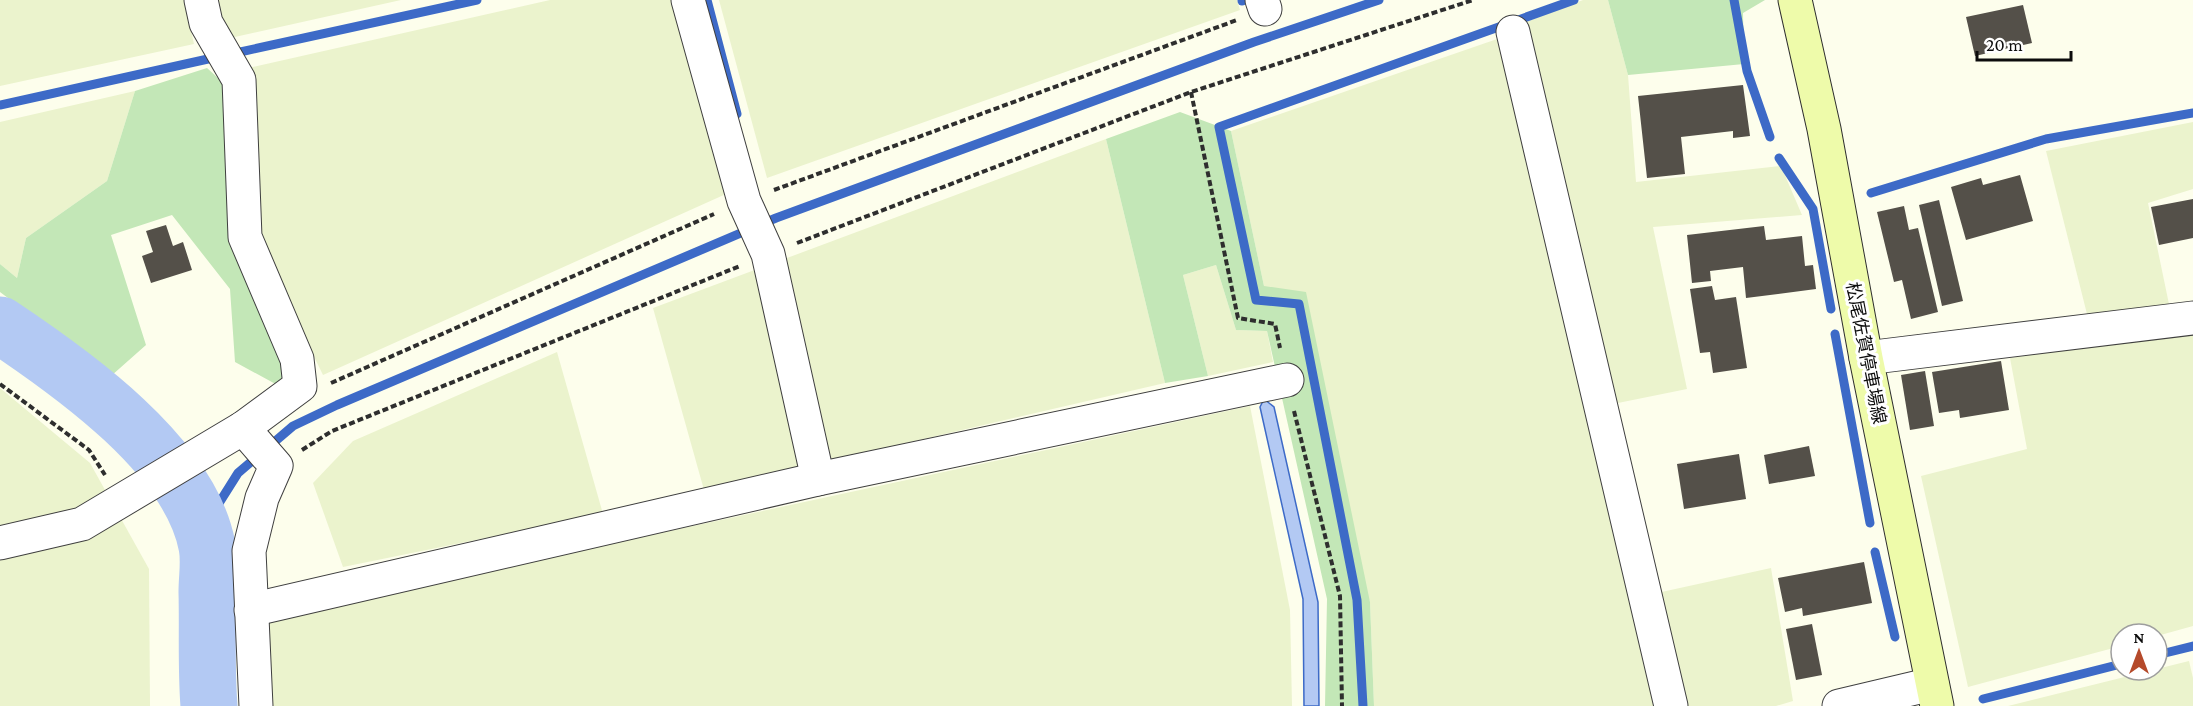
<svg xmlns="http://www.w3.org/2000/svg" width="2193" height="706" font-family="'Crimson Pro','Noto Sans JP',serif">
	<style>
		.farmland { fill: #ebf3cd }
		.green { fill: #c3e7b7 }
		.water { fill: #b3c9f3; stroke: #3d6ac7; stroke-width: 1.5 }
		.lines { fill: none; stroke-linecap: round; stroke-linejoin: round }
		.stream { stroke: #3d6ac7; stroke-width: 9 }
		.river { stroke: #b3c9f3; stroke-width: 57 }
		.building { fill: #545049 }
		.minor-casing { stroke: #3f3f3f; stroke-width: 35 }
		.secondary-casing { stroke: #2e2e2e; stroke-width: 35 }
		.path { stroke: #2e2e2e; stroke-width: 4; stroke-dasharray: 6 3; stroke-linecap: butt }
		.minor { stroke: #fff; stroke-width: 33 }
		.secondary { stroke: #eefbaa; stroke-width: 33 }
		.labels { text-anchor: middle; stroke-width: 6; stroke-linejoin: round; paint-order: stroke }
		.street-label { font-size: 18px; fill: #0c0c0c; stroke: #fff }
	</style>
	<rect width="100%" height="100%" fill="#fdfeec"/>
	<g class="farmland">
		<path d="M0 0H184L194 44 0 86Z"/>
		<path d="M212 0H401L226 39Z"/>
		<path d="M550 0H673L726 194 323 375 255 236 248 68Z"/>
		<path d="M719 0H1237L1240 10 767 178Z"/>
		<path d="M1583 0H1608L1628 75 1636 182 1781 166 1802 215 1653 227 1687 389 1613 404 1521 24Z"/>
		<path d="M1500 38 1657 706H1374L1370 602 1264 286 1231 131Z"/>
		<path d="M135 91 107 181 26 238 17 278 0 264V122Z"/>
		<path d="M2193 122V189L2148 203 2170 309 2088 318 2046 151Z"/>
		<path d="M1106 139 1165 383 704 490 653 308Z"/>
		<path d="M1216 265 1236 330 1267 331 1273 362 1208 376 1183 275Z"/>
		<path d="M2193 332V626L2157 636V634H2121V646L1968 687 1921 476 2027 449 2010 358Z"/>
		<path d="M557 352 603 514 343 567 313 483 353 441Z"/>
		<path d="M0 388 90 463 149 569 150 706H0Z"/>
		<path d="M1250 406 1290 610 1292 706H266L261 619Z"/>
		<path d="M1771 568 1793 701 1776 706H1684L1657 593Z"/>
		<path d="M2189 661 2193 678V706H2008Z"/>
	</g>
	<g class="green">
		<path d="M1608 0H1765L1743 13 1744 64 1628 75Z"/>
		<path d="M207 68 230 89 285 363 281 387 235 362 230 289 172 215 111 235 146 345 111 376 0 292V264L17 278 26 238 107 181 135 91Z"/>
		<path d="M1180 112 1231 131 1264 286 1306 292 1370 602 1374 706H1325L1327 599 1267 331 1236 330 1216 265 1183 275 1208 376 1165 383 1106 139Z"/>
	</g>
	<path class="water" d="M1264 399 1274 407 1318 602 1319 706H1304L1303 599 1260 407Z"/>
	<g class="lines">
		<g class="stream">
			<path d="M707 0 737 114"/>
			<path d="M1242 0V1"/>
			<path d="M1734 0 1747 71 1770 137"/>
			<path d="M231 54 477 0"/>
			<path d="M0 105 217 57"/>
			<path d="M1779 158 1813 209 1831 309"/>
			<path d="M1871 193 2046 139 2193 113"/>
			<path d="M1835 334 1870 523"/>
			<path d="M207 547 216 508 238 473 293 426 337 405 776 218 1254 42 1379 0"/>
			<path d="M1875 552 1895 637"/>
			<path d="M2157 655 2193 646"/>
			<path d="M1983 699 2121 664"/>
			<path d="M1363 706 1357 600 1299 304 1256 300 1219 127 1574 0"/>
		</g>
		<path class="river" d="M0 325C72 373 190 456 207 546 210 561 207 577 207 592 208 630 206 668 209 706"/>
	</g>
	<g class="building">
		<path d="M2023 5 2032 43 1975 56 1966 17Z"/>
		<path d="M1743 85 1750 136 1733 138V131L1681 137 1685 174 1647 178 1638 96Z"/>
		<path d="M2020 175 2033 221 1966 240 1951 187 1981 178 1983 185Z"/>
		<path d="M2193 199V238L2159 245 2151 207Z"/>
		<path d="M1939 200 1963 301 1942 306 1919 205Z"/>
		<path d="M1904 206 1909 230 1918 228 1938 312 1911 319 1902 280 1894 282 1877 212Z"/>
		<path d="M166 225 173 246 183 242 192 270 151 283 142 256 153 252 146 231Z"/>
		<path d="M1764 226 1766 240 1802 236 1805 266 1813 265 1816 289 1746 298 1743 267 1710 271 1711 281 1692 283 1687 235Z"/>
		<path d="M1712 286 1715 300 1736 297 1747 368 1713 373 1710 352 1700 353 1690 289Z"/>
		<path d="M2001 361 2009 410 1960 418 1959 410 1939 413 1932 372Z"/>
		<path d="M1925 371 1934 426 1910 430 1901 375Z"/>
		<path d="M1809 446 1815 476 1769 484 1764 455Z"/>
		<path d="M1739 454 1746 499 1684 509 1677 464Z"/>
		<path d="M1864 562 1872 603 1803 616 1802 608 1785 612 1778 578Z"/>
		<path d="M1812 624 1822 675 1796 680 1786 629Z"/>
	</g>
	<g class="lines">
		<g class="minor-casing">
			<g id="minor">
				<path d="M688 0 744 201 768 254 818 479"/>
				<path d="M1262 0 1265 9"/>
				<path d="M1513 32 1671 706"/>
				<path d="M1866 358 2193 318"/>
				<path d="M243 428 276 466 262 498 249 551 256 706"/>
				<path d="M0 543 82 524 243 428 300 386 297 359 245 237 239 80 206 23 201 0"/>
				<path d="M251 610 818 479 1287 380"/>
				<path d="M1839 706 1932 684"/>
			</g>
		</g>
		<g class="secondary-casing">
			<path id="secondary" d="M1795 0 1824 129 1866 358 1937 706"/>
		</g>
		<g class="path">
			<path d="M1191 92 1238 318 1275 324 1280 348"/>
			<path d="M774 190 1237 20"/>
			<path d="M797 243 1191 92 1473 0"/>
			<path d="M331 383 714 214"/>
			<path d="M0 384 89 450 105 475"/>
			<path d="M1294 411 1340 596 1342 706"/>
			<path d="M302 450 332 431 740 266"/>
		</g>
		<use href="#minor" class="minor"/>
		<use href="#secondary" class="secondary"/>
	</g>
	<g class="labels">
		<g class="street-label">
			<text transform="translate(1866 353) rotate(79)" y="6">松尾佐賀停車場線</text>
		</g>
	</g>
	<g transform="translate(2139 652)"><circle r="28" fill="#ffffff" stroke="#9e9e9e" stroke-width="1.5"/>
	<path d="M0-4.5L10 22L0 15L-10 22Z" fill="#b54a2b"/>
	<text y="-9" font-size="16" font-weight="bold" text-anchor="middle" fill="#0c0c0c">N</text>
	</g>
	<path d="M1977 51v9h94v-9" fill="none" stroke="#0c0c0c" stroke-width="3"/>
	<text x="1986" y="51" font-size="18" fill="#0c0c0c" stroke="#ffffff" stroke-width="4.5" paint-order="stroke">20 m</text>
</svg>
